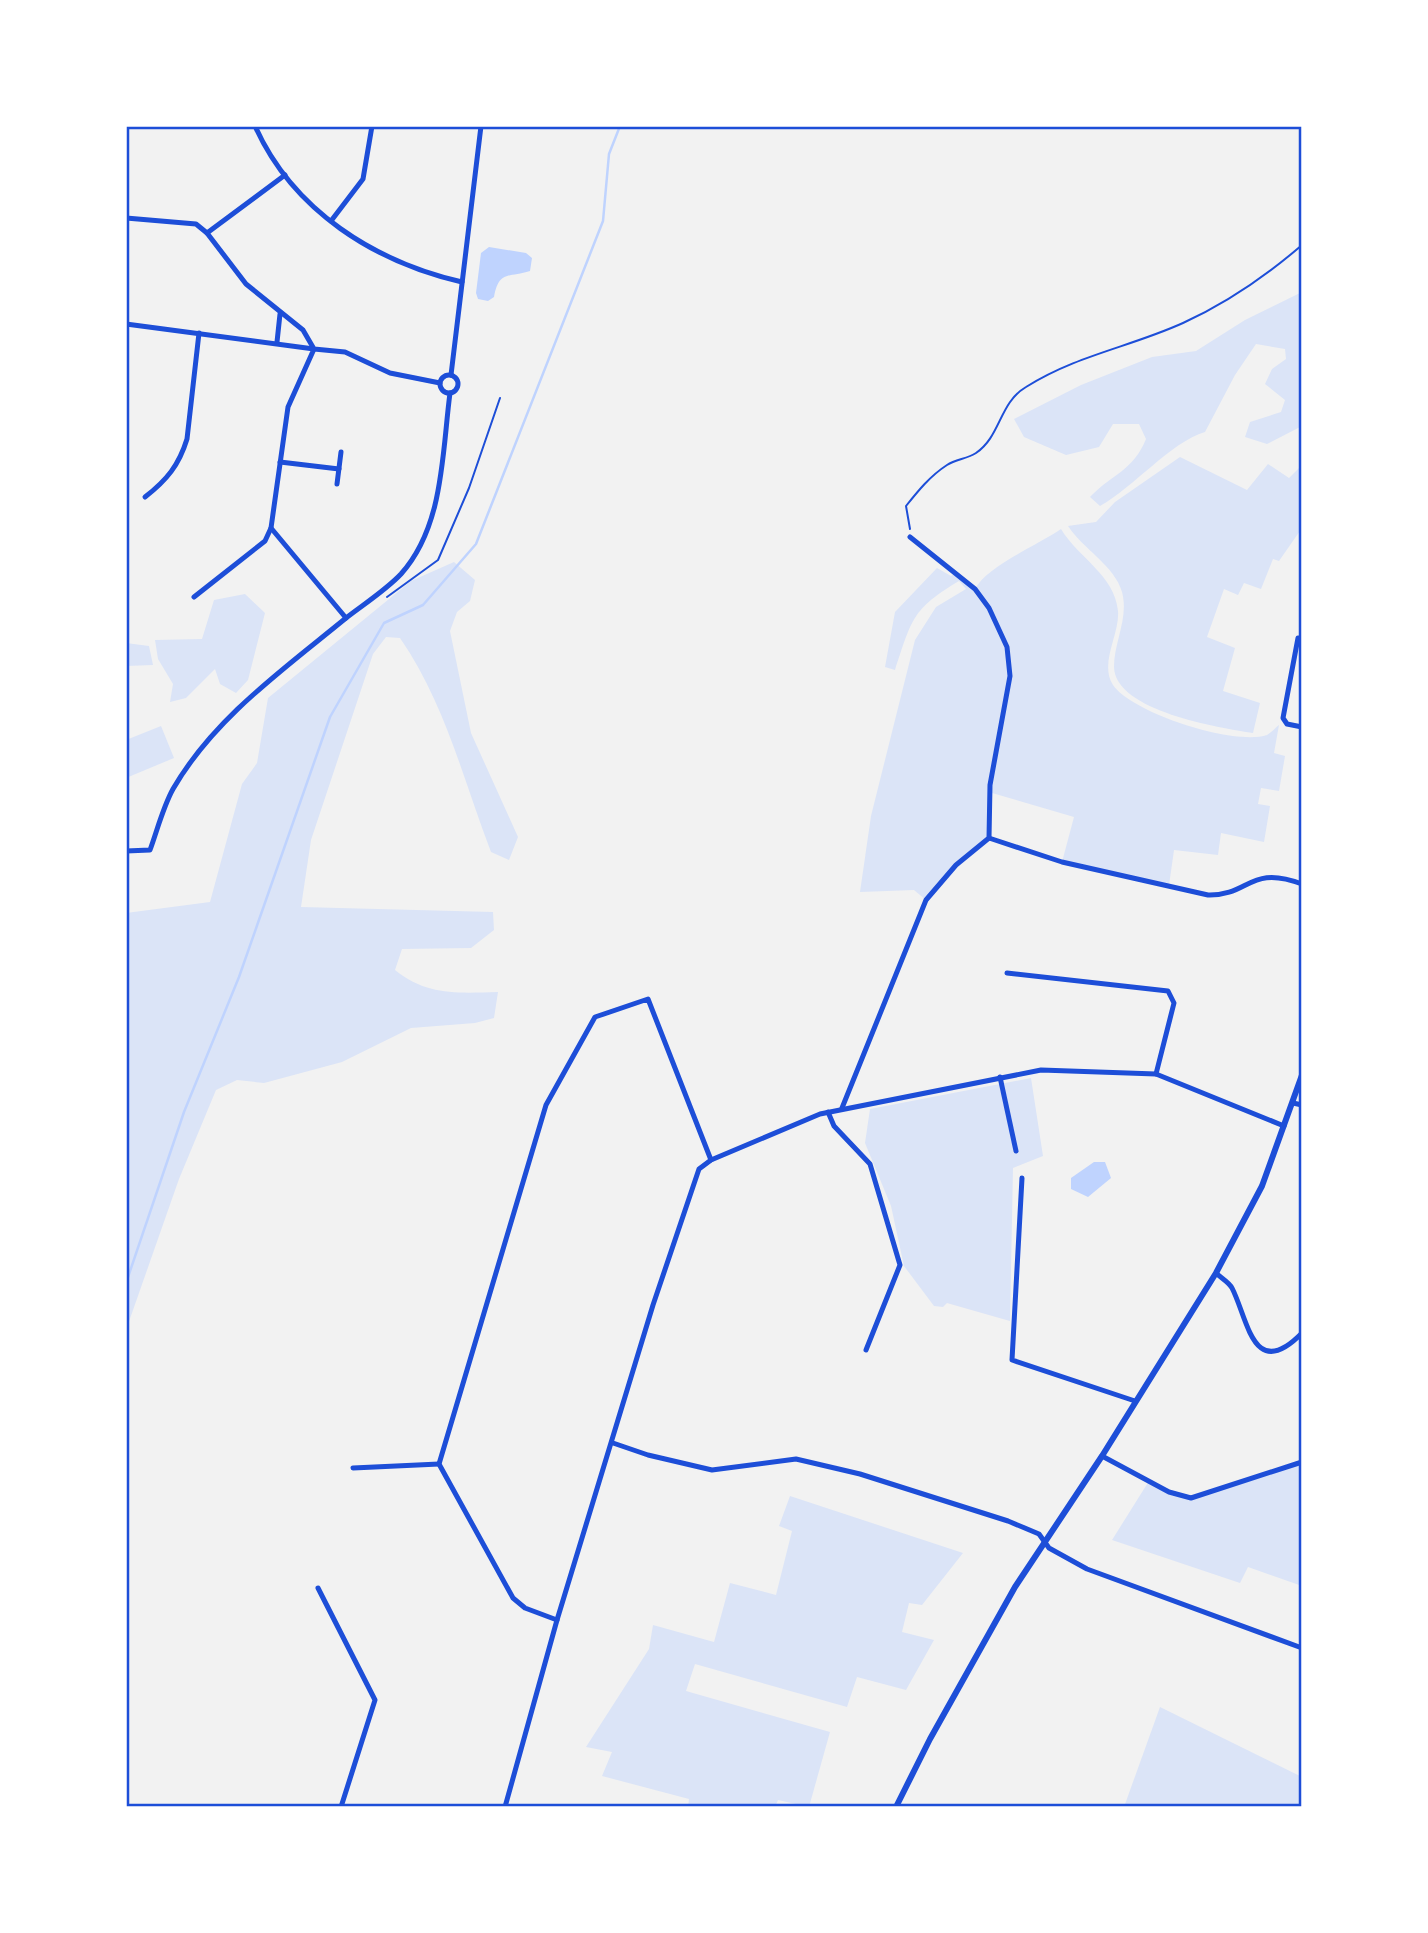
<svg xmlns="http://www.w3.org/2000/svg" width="1428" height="1933" font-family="Lato,sans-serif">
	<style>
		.green { fill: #dbe4f7 }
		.water { fill: #bfd3fe }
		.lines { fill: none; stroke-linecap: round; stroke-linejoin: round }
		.stream { stroke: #bfd3fe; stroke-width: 2.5 }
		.path { stroke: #1d4ed8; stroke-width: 2 }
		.minor { stroke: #1d4ed8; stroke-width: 5 }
		.tertiary { stroke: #1d4ed8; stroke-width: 6 }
		.neatline { fill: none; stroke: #1d4ed8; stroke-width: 2.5 }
	</style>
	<rect width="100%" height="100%" fill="#f2f2f2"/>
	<g class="green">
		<path d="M1302 292V426L1267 444 1245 437 1250 422 1281 412 1285 400 1265 384 1272 369 1286 359 1285 349 1256 344 1235 375 1205 432C1171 442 1134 487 1100 506L1090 497C1112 474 1133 471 1146 439L1139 424H1113L1099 447 1066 455 1024 437 1014 419 1081 385 1152 357 1196 351 1245 320Z"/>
		<path d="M1180 457 1247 490 1268 464 1289 478 1302 465V528L1279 561 1273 559 1261 589 1244 583 1238 595 1224 589 1207 637 1235 648 1223 691 1260 703 1253 733C1220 728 1115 711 1114 667 1114 642 1129 618 1122 592 1115 566 1082 548 1068 526L1096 522 1115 502Z"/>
		<path d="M1061 529C1079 559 1114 574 1118 611 1120 634 1099 663 1113 685 1132 713 1234 746 1267 735 1271 733 1275 728 1279 725L1274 753 1285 756 1279 791 1261 788 1258 804 1270 806 1264 842 1221 833 1218 855 1174 850 1169 885 1062 862 1074 817 992 793 989 838 956 865 926 900 914 890 860 892 871 816 915 640 936 607 966 589 959 581C912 609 912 619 895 670L885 667 895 612 937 568 951 576 956 572 975 589C987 566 1038 545 1061 529Z"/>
		<path d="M454 562 475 580 470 601 457 612 450 631 471 733 518 837 509 860 491 852C463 779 445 703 400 638L386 637 373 654 311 840 301 907 493 912 494 930 471 948 402 949 395 970C427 996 458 993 498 992L494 1018 475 1023 411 1028 342 1062 264 1083 237 1080 216 1090 179 1179 126 1330V913L210 902 242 784 257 763 268 698 411 581Z"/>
		<path d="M245 594 265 613 248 680 236 693 220 684 215 669 186 698 170 702 173 684 158 659 155 640 202 639 214 600Z"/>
		<path d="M126 643 149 646 153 665 126 666Z"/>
		<path d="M161 726 174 758 126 778V740Z"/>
		<path d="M1031 1078 1043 1156 1013 1168 1010 1321 947 1303 943 1307 934 1306 904 1266 891 1206 865 1143 870 1109Z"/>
		<path d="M1302 1462V1586L1248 1567 1240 1583 1112 1540 1149 1481 1191 1498Z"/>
		<path d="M790 1496 963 1553 922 1605 909 1603 902 1632 934 1640 906 1690 857 1677 847 1707 695 1664 686 1691 830 1732 809 1807 778 1800 775 1807H688L689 1799 602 1776 612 1752 586 1747 649 1649 653 1625 714 1642 730 1583 776 1595 792 1531 779 1526Z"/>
		<path d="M1160 1707 1302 1777V1807H1124Z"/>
	</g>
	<g class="water">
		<path d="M489 247 526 253 532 258 530 271C508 278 499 270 494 297L488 301 478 299 476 293 481 253Z"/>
		<path d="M1094 1162H1105L1111 1178 1088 1197 1071 1189V1178Z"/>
	</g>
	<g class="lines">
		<path class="stream" d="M126 1283 184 1112 239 977 330 717 384 623 423 605 476 544 603 221 609 154 620 126"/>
		<g class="path">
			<path d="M910 529 906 506C918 491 930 476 947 465 956 459 967 459 976 453 1001 436 999 403 1026 387 1077 355 1130 347 1183 323 1227 303 1266 276 1302 245"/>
			<path d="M387 597 438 560 469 488 500 398"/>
		</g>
		<g class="minor">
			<path d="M255 126C293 211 375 262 462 282"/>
			<path d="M126 218 196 224 207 233 285 175"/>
			<path d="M331 221 363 179 372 126"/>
			<path d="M207 233 246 284 303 330 314 349 345 352 390 373 440 383"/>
			<path d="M126 324 314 349 288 407 271 528 346 618C364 604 386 590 401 574 444 526 442 453 450 393"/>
			<path d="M277 342 280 314"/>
			<circle cx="449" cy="384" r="9"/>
			<path d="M451 375 481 126"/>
			<path d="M280 462 339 469"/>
			<path d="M337 484 341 452"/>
			<path d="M145 497C167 480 179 465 187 439L199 333"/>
			<path d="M194 597 265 541 271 528"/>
			<path d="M1298 638 1283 718 1287 724 1302 727"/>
			<path d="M989 838 1062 862 1208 895C1250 896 1249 864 1302 884"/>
			<path d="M126 851 150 850C157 831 163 807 173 789 214 718 284 669 346 618"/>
			<path d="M1007 973 1168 991 1174 1003 1156 1074"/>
			<path d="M1000 1077 1016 1151"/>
			<path d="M1293 1103 1302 1105"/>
			<path d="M842 1108 926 900 956 865 989 838 990 785 1010 676 1007 647 989 608 975 589 910 537"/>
			<path d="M828 1112 834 1126 870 1164 900 1265 866 1350"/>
			<path d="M1022 1178 1012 1360 1135 1401"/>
			<path d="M1216 1273C1221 1278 1229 1282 1232 1288 1248 1319 1253 1383 1302 1333"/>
			<path d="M613 1443 648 1455 712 1470 796 1459 860 1474 1008 1521 1039 1534 1049 1548 1087 1569 1302 1648"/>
			<path d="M1102 1456 1169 1492 1191 1498 1302 1462"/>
			<path d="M353 1468 439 1464"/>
			<path d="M318 1588 375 1700 341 1807"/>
			<path d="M557 1620 525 1608 513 1598 439 1464 546 1105 595 1017 648 999 711 1160"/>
			<path d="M505 1807 557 1620 653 1305 699 1169 711 1160 820 1114 1041 1070 1156 1074 1284 1126"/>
		</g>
		<path class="tertiary" d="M896 1807 930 1739 1015 1587 1102 1456 1216 1273 1262 1186 1302 1075"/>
	</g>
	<rect width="1428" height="1933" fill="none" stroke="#ffffff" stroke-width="256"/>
	<rect x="128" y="128" width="1172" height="1677" class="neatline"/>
</svg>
